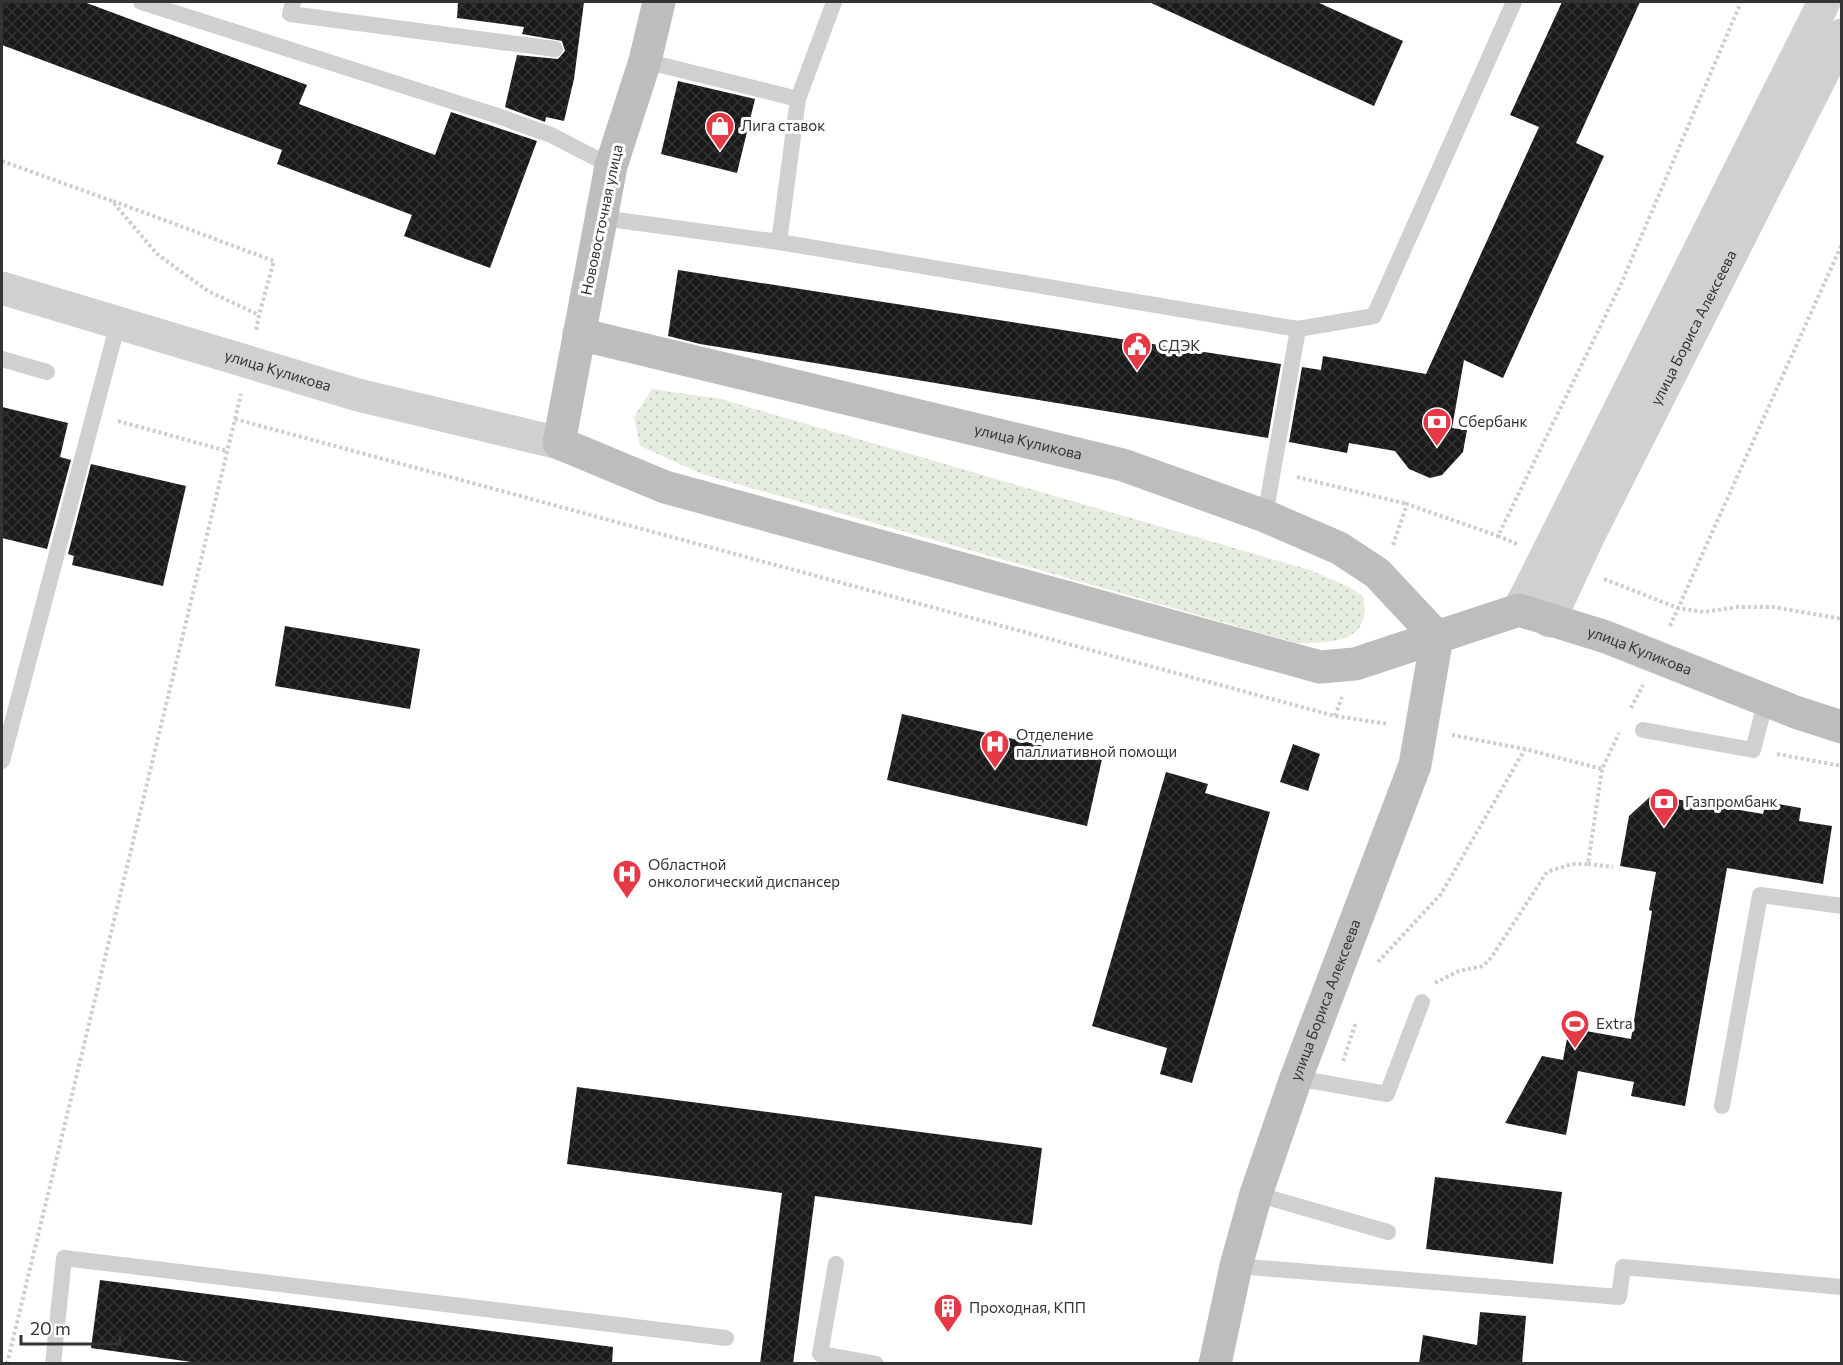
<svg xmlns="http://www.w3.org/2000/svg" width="1843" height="1365" font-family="Commissioner,sans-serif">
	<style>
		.park { fill: url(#park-dots) }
		.building { fill: url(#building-cross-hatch) }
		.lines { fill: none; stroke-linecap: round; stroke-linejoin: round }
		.path { stroke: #cdcdcd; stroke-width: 4; stroke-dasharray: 3 3; stroke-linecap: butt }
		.service { stroke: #d0d0d0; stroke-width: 16 }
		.minor { stroke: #d0d0d0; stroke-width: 33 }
		.tertiary { stroke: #d0d0d0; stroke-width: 33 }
		.secondary { stroke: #bdbdbd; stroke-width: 33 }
		.labels { text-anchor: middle; stroke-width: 6; stroke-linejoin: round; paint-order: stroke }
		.poi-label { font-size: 15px; fill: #333; stroke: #fff; text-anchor: start }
		.street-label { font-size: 15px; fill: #333; stroke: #fff }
	</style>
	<defs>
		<pattern id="park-dots" width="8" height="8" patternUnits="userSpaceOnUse" patternTransform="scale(1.5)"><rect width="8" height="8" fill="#e6ecdf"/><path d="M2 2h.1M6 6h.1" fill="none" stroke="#c6cbc0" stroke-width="1.8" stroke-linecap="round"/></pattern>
		<pattern id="building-cross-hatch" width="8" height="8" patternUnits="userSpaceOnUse" patternTransform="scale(1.5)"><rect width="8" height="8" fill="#1a1a1a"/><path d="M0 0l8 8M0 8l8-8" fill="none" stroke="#333"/></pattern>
	</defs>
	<rect width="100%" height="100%" fill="#fff"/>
	<path class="park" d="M652 389 721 399 1310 570 1349 587 1363 596C1373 644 1330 643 1296 643L702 474 640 446 634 417Z"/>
	<g class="building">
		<path d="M2 2H84L307 85 299 104 435 155 451 112 537 141 490 268 404 236 412 215 277 164 282 150 2 45Z"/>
		<path d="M458 2H584L574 79 564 121 546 117 545 122 505 107 517 55 558 59 565 51 562 41 522 34 524 27 457 18Z"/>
		<path d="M1149 2H1317L1403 41 1374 106Z"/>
		<path d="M1562 2H1640L1576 143 1604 156 1503 378 1464 360 1452 428 1467 430 1463 452 1442 475 1430 478 1409 469 1395 451 1349 443 1347 453 1289 442 1302 367 1321 370 1323 356 1426 374 1539 127 1510 115Z"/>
		<path d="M678 81 755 99 737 173 661 154Z"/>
		<path d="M678 270 1281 364 1268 438 700 344 668 336Z"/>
		<path d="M2 407 68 423 60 457 71 460 47 549 2 538Z"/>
		<path d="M91 464 186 486 163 586 72 565 74 556 68 554Z"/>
		<path d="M285 626 420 649 410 709 275 686Z"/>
		<path d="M902 714 1102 759 1087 826 887 780Z"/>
		<path d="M1293 744 1320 754 1308 791 1280 782Z"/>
		<path d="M1166 772 1208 784 1205 793 1270 812 1192 1083 1160 1074 1167 1048 1092 1026Z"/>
		<path d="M1652 795 1763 814 1766 802 1801 808 1799 821 1832 826 1823 884 1727 868 1685 1106 1631 1096 1634 1082 1578 1071 1566 1135 1505 1123 1542 1056 1563 1060 1569 1028 1631 1039 1652 911 1649 910 1656 872 1620 866 1629 816Z"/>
		<path d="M577 1087 1042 1148 1032 1225 815 1196 793 1364H760L782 1193 567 1164Z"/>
		<path d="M1435 1177 1562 1192 1553 1264 1426 1249Z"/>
		<path d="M100 1280 613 1347 612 1364H206L91 1348Z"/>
		<path d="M1480 1312 1526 1316 1522 1364H1419L1423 1335 1477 1345Z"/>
	</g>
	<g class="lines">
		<g class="path">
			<path d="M2 161 112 201 157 254 208 291 259 315 256 331"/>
			<path d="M113 201 274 261 259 315"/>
			<path d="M235 419 1335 716 1389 724"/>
			<path d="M118 421 227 451"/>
			<path d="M1297 477 1407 504"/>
			<path d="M1517 544 1498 536 1621 284 1741 2"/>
			<path d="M1393 545 1407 504 1498 536"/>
			<path d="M1604 579 1678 608 1704 612 1738 607H1773L1842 619"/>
			<path d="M1670 626 1842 244"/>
			<path d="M1631 708 1643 685"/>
			<path d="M1335 716 1342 697"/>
			<path d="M1452 735 1525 749"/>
			<path d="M1777 754 1842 766"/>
			<path d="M1588 864 1613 867"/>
			<path d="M1378 962 1441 894 1525 749 1602 769 1619 733"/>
			<path d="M1435 983 1459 971 1483 966 1491 958 1547 872 1572 864H1588L1602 769"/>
			<path d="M1343 1061 1356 1022"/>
			<path d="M7 1364 241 394"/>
		</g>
		<g class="service">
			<path d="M141 2 495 115 551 135 611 166"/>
			<path d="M293 2 290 14 555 49"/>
			<path d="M834 2 798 99 779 242 1298 329 1374 316 1514 2"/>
			<path d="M645 61 798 99"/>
			<path d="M602 218 779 242"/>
			<path d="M2 359 47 372"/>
			<path d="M1265 516 1298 329"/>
			<path d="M1643 730 1753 750 1766 700"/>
			<path d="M2 761 118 323"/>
			<path d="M1296 1078 1387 1094 1422 1002"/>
			<path d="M1722 1106 1760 895 1842 906"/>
			<path d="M1256 1194 1388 1232"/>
			<path d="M836 1264 820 1354 876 1364"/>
			<path d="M1236 1266 1619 1297 1623 1267 1842 1287"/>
			<path d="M53 1364 64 1258 726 1338"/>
		</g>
		<path class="minor" id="s1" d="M2 288 358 395 559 443"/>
		<g class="tertiary">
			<path d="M1519 610 1824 2"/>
			<path id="s2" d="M1549 621 1588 537 1842 35"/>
		</g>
		<g class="secondary">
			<path id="s3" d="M659 2 645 61 611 166 559 443 665 487 1320 667 1355 664 1519 610 1606 637 1798 713 1842 727"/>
			<path id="s4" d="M579 334 1123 465 1265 516 1339 548 1377 573 1437 637"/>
			<path id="s5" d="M1215 1364 1236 1266 1256 1194 1296 1078 1415 765 1437 637"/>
		</g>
	</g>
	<defs>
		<g id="shop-pin" transform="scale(1.5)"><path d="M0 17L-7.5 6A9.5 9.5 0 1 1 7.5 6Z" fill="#e63946" stroke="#fff"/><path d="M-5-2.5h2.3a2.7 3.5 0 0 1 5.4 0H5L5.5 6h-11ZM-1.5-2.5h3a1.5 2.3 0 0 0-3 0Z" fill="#fff"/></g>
		<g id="civic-pin" transform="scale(1.5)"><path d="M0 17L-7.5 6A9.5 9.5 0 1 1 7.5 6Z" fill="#e63946" stroke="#fff"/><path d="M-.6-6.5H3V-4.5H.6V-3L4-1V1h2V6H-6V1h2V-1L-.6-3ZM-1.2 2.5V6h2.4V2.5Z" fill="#fff"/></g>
		<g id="bank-pin" transform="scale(1.5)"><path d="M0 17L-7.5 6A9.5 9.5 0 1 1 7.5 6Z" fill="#e63946" stroke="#fff"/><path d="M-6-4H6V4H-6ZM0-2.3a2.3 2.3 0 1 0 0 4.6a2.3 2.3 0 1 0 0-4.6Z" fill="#fff"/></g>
		<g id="hospital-pin" transform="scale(1.5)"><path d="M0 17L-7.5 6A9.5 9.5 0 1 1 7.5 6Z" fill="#e63946" stroke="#fff"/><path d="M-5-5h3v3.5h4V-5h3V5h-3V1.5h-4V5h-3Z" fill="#fff"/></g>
		<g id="stadium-pin" transform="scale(1.5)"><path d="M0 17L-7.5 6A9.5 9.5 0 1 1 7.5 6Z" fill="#e63946" stroke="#fff"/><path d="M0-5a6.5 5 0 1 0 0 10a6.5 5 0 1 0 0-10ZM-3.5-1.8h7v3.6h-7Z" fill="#fff"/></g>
		<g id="building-pin" transform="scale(1.5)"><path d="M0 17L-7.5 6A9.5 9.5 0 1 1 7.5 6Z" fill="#e63946" stroke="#fff"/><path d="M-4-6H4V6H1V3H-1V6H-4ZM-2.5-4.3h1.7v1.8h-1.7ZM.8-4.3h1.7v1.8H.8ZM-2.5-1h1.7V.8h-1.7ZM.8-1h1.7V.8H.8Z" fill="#fff"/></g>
	</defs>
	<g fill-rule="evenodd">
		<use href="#shop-pin" x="720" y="126"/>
		<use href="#civic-pin" x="1137" y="346"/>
		<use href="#bank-pin" x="1437" y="422"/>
		<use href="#hospital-pin" x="995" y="744"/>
		<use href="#bank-pin" x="1664" y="802"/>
		<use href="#hospital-pin" x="627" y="874"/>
		<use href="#stadium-pin" x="1575" y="1024"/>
		<use href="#building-pin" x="948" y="1308"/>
	</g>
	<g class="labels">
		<g class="poi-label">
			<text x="741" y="131">Лига ставок</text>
			<text x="1158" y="351">СДЭК</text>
			<text x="1458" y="427">Сбербанк</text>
			<text x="1016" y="740">Отделение<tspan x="1016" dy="17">паллиативной помощи</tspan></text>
			<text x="1685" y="807">Газпромбанк</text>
			<text x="648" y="870">Областной<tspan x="648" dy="17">онкологический диспансер</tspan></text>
			<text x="1596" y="1029">Extra</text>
			<text x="969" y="1313">Проходная, КПП</text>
		</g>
		<g class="street-label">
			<text transform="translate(602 220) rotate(-78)" y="5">Нововосточная улица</text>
			<text dy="5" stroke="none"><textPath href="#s2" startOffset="327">улица Бориса Алексеева</textPath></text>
			<text dy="5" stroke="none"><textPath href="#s1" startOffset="288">улица Куликова</textPath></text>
			<text dy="5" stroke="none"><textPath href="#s4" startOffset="462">улица Куликова</textPath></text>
			<text dy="5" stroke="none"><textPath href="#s3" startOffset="1582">улица Куликова</textPath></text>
			<text dy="5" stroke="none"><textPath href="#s5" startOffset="381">улица Бориса Алексеева</textPath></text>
		</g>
	</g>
	<rect width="1843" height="1365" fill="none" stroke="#333333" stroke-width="6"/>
	<path d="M21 1335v9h99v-9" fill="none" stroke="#333333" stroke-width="3"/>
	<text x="30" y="1335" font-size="18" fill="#333333" stroke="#ffffff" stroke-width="4.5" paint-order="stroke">20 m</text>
</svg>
